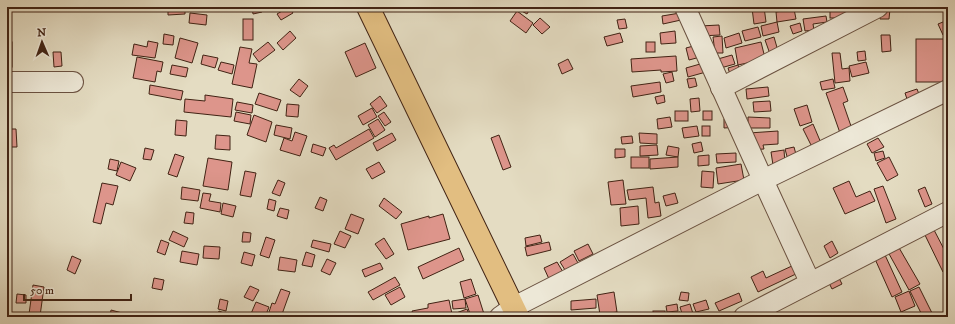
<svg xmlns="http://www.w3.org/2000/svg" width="955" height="324" font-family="'IM FELL DW Pica',serif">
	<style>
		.building { fill: #dd958b; stroke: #412314 }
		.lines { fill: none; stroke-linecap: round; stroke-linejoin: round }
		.minor-casing { stroke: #6a5140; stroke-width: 22 }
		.major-casing { stroke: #412314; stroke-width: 24 }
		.minor { stroke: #ede8d7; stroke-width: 20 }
		.major { stroke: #e2be81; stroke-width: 22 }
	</style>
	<rect width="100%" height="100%" fill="#e4dcc2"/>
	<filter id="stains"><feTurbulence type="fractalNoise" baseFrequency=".005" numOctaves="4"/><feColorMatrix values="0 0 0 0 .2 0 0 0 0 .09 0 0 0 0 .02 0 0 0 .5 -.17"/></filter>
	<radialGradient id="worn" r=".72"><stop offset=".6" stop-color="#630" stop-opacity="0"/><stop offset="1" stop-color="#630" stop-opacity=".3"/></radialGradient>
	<g class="building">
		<path d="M168 7H185V14L168 15Z"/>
		<path d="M252 7H262V12L253 14Z"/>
		<path d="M289 7 293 13 281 20 277 14Z"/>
		<path d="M519 7H531L527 14 518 9Z"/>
		<path d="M760 7H764L766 22 754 24 752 8Z"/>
		<rect x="830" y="7" width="16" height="11"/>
		<path d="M794 9 796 19 777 22 776 12Z"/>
		<path d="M880 9H890L889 19H880Z"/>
		<path d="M517 11 533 23 526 33 510 21Z"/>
		<path d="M190 13 207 15 206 25 189 23Z"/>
		<path d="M680 13 681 20 663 24 662 16Z"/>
		<path d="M826 16 827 22 813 24 814 30 805 31 803 19Z"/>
		<path d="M540 18 550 27 542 34 533 25Z"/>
		<rect x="243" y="19" width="10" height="21"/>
		<path d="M625 19 627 28 619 29 617 20Z"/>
		<path d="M948 20V33L943 35 938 24Z"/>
		<path d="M777 22 779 32 763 36 761 26Z"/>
		<path d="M800 23 802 31 793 34 790 26Z"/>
		<path d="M719 25 720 35 700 36V26Z"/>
		<path d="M758 27 761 37 745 41 742 31Z"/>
		<path d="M290 31 296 38 283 50 277 43Z"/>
		<path d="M675 31 676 43 661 44 660 33Z"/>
		<path d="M620 33 623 42 607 46 604 37Z"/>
		<path d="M739 33 742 43 726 48 724 38Z"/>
		<path d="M164 34 174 36 173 45 163 44Z"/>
		<path d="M881 35H890L891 51 882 52Z"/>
		<path d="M722 36 723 53H715L713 37Z"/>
		<path d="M774 37 778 51 770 54 765 40Z"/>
		<path d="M180 38 198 43 192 63 175 58Z"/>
		<rect x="916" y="39" width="31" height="43"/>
		<path d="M148 41 158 43 155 58 132 55 134 44 147 47Z"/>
		<rect x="7" y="42" width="5" height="25"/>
		<path d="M268 42 275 50 259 62 253 54Z"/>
		<rect x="646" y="42" width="9" height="10"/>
		<path d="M761 42 766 62 756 61 738 65 735 48Z"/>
		<path d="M365 43 376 68 356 77 345 52Z"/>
		<path d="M701 44 704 56 689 60 686 48Z"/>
		<path d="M240 47 252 49 249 63 257 64 252 88 232 84Z"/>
		<path d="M865 51 866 60 858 61 857 52Z"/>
		<path d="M53 52H61L62 66 54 67Z"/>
		<path d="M832 53H840L842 69 849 68 850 81 835 83Z"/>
		<path d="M203 55 218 58 215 68 201 64Z"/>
		<path d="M732 55 735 64 688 77 686 68Z"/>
		<path d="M676 56 677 71 661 72V70L632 72 631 59Z"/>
		<path d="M137 57 163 62 161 72 157 71 155 82 133 78Z"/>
		<path d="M568 59 573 69 562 74 558 64Z"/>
		<path d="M221 62 234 65 232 74 218 70Z"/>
		<path d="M866 62 869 73 852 77 849 66Z"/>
		<path d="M172 65 188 68 186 77 170 74Z"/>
		<path d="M738 65 743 81 733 84 728 68Z"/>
		<path d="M672 72 674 81 666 83 663 74Z"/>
		<path d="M695 78 697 86 689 88 687 79Z"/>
		<path d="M299 79 308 86 300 97 290 90Z"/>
		<path d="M833 79 835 88 822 90 820 82Z"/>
		<path d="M660 82 661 92 633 97 631 86Z"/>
		<path d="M150 85 183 91 181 100 149 94Z"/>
		<path d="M768 87 769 96 747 99 746 89Z"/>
		<path d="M843 87 848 101 843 103 852 129 840 133 826 93Z"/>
		<path d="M917 89 919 94 907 99 905 93Z"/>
		<path d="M259 93 281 100 277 111 255 104Z"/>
		<path d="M205 95 233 99 231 117 184 112 185 99 205 101Z"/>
		<path d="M664 95 665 102 657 104 655 97Z"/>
		<path d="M380 96 387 106 377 113 370 104Z"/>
		<path d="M699 98 700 111 691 112 690 99Z"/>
		<path d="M770 101 771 111 754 112 753 102Z"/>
		<path d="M237 102 253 105 252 113 235 110Z"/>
		<path d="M287 104 299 105 298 117 286 116Z"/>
		<path d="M807 105 812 122 800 126 794 109Z"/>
		<path d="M372 108 377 117 363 125 358 116Z"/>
		<rect x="675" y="111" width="13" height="10"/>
		<rect x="703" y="111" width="9" height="9"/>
		<path d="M236 112 251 115 250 124 234 121Z"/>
		<path d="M384 112 391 122 385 126 378 116Z"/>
		<path d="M254 115 272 122 266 142 247 135Z"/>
		<path d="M670 117 672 127 658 129 657 119Z"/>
		<path d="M748 117 770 118V128H748Z"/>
		<path d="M739 118 740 127 724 128V119Z"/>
		<path d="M378 119 385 130 375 137 368 125Z"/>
		<path d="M176 120 187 121 186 136 175 135Z"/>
		<path d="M813 124 821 143 812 147 803 129Z"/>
		<path d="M276 125 292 128 290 139 274 135Z"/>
		<path d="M697 126 699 136 684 138 682 128Z"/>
		<rect x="702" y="126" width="8" height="10"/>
		<path d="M7 129H16L17 147H7Z"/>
		<path d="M369 129 374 138 336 160 329 148 334 145 336 148Z"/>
		<path d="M778 131V144L763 145 764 149 750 150 749 133Z"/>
		<path d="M295 132 307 136 300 156 280 150 284 138 292 141Z"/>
		<path d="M392 133 396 140 377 151 373 143Z"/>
		<path d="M639 133 657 134V144L640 143Z"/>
		<path d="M216 135 230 136V150L215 149Z"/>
		<path d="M499 135 511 167 503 170 491 138Z"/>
		<path d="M632 136 633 143 622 144 621 137Z"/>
		<path d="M878 138 884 147 872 153 867 144Z"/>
		<path d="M701 142 703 151 694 153 692 144Z"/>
		<path d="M313 144 326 148 323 156 311 152Z"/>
		<path d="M657 145 658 155 640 156V146Z"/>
		<path d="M668 146 679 148 678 157 666 155Z"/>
		<path d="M794 147 797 158 788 160 785 149Z"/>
		<path d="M145 148 154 150 151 160 143 159Z"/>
		<path d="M615 149H625V157L615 158Z"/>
		<path d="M784 150 785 164 773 165 771 152Z"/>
		<path d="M883 151 885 158 876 161 874 153Z"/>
		<path d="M736 153V162L717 163 716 154Z"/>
		<path d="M175 154 184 157 177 177 168 174Z"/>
		<path d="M709 155V165L698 166V156Z"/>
		<rect x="631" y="157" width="18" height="11"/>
		<path d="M678 157V167L650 169V159Z"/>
		<path d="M889 157 898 175 887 181 877 163Z"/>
		<path d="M208 158 232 162 228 190 203 186Z"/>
		<path d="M110 159 119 161 117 171 108 169Z"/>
		<path d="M121 162 136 168 130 181 116 175Z"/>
		<path d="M379 162 385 172 372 179 366 169Z"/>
		<path d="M741 164 744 180 718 184 716 168Z"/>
		<path d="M245 171 256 173 251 197 240 195Z"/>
		<path d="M702 171 714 172 713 188 701 187Z"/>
		<path d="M278 180 285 183 280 196 272 193Z"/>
		<path d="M623 180 626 204 611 205 608 182Z"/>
		<path d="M849 181 856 197 870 191 875 201 845 214 833 188Z"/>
		<path d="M102 183 118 186 113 205 106 203 101 224 93 222Z"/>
		<path d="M883 186 896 219 886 223 874 189Z"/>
		<path d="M182 187 200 190 198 201 181 199Z"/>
		<path d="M653 187 655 203 659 202 661 216 648 218 646 198 629 200 627 190Z"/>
		<path d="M925 187 932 204 925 207 918 190Z"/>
		<path d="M203 193 211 194 209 201 221 203 220 212 200 208Z"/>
		<path d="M675 193 678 203 666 206 663 196Z"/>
		<path d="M320 197 327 200 323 211 315 208Z"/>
		<path d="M384 198 402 212 396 219 379 206Z"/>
		<path d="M269 199 276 201 274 211 267 209Z"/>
		<path d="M223 203 236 206 233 217 221 214Z"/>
		<path d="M638 206 639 224 621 226 620 208Z"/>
		<path d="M280 208 289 210 287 219 277 216Z"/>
		<path d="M186 212 194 213 193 224 184 223Z"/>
		<path d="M351 214 364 219 358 234 345 229Z"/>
		<path d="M443 214 450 239 408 250 401 224 429 216V218Z"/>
		<path d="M933 228 947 255H948V269L943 272 924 233Z"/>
		<path d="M173 231 188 238 184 247 169 240Z"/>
		<path d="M340 231 351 236 345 248 334 244Z"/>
		<path d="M243 232 251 233 250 242H242Z"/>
		<path d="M540 235 542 242 526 246 525 238Z"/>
		<path d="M266 237 275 240 269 258 260 255Z"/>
		<path d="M384 238 394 254 386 259 375 244Z"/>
		<path d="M161 240 169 243 165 255 157 252Z"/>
		<path d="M313 240 331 244 329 252 311 247Z"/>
		<path d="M832 241 838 253 830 258 824 246Z"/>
		<path d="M549 242 551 250 527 256 525 247Z"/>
		<path d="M588 244 593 254 579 261 574 251Z"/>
		<path d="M204 246 220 247 219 259 203 258Z"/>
		<path d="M898 246 920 284 909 290 888 252Z"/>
		<path d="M459 248 464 260 423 279 418 267Z"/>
		<path d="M182 251 199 254 197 265 180 262Z"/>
		<path d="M244 252 255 255 252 266 241 263Z"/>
		<path d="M306 252 315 255 312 267 302 265Z"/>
		<path d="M573 254 578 263 565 270 560 262Z"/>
		<path d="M885 255 902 292 892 297 875 259Z"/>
		<path d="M72 256 81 260 75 274 67 270Z"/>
		<path d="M280 257 297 260 295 272 278 270Z"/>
		<path d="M327 259 336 263 330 275 321 271Z"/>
		<path d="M557 262 563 272 549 279 544 268Z"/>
		<path d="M380 263 383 269 365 277 362 270Z"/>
		<path d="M794 265 798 273 758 292 751 277 763 271 766 278Z"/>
		<path d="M838 276 842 284 832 289 828 281Z"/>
		<path d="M395 277 400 285 373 300 368 292Z"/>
		<path d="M154 278 164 280 162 290 152 288Z"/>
		<path d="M471 279 476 294 464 298 460 282Z"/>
		<path d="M33 285 44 287 40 316 29 314Z"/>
		<path d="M250 286 259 290 253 301 244 297Z"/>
		<path d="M400 287 405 297 391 305 385 295Z"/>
		<path d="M919 287 934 317H923L910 291Z"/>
		<path d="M281 289 290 292 281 317H272L268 315 272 303 275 304Z"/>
		<path d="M909 291 915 306 901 312 895 297Z"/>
		<path d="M614 292 617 312 600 315 597 295Z"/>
		<path d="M681 292 689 293 688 301 679 300Z"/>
		<path d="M739 293 742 301 719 311 715 303Z"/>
		<path d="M17 294 26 295V303H16Z"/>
		<path d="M478 295 484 314 471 317 465 299Z"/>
		<path d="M220 299 228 301 226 311 218 309Z"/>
		<path d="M465 299 466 308 453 309 452 301Z"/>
		<path d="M596 299V308L571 310V301Z"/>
		<path d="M449 300 452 314 436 317H414L412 311 428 308V304Z"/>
		<path d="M706 300 709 309 696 312 693 304Z"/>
		<path d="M256 302 269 307 265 317H253L250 316Z"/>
		<path d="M677 304 678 311 667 312 666 306Z"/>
		<path d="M690 304 694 317H683L680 307Z"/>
		<path d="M467 309 470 317H449L448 316Z"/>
		<path d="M111 310 126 314V317H110Z"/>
		<path d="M219 311 231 316V317H217Z"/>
		<rect x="653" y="311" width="12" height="6"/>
		<path d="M680 312V317H667L666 313Z"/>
		<path d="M148 313 157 314V317H147Z"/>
	</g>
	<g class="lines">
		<g class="minor-casing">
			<g id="minor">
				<path d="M685 7 763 180 810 282"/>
				<path d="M7 82H73"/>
				<path d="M721 88 878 7"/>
				<path d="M500 317 514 307 763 180 948 90"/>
				<path d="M744 317 948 212"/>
			</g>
		</g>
		<g class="major-casing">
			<path id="major" d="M368 7 518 317"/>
		</g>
		<use href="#minor" class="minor"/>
		<use href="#major" class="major"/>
	</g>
	<rect width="955" height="324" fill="none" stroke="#e4dcc2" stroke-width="24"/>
	<rect x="8" y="8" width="939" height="308" fill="none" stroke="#412314" stroke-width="2"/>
	<rect x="12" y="12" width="931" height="300" fill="none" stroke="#412314"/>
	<g transform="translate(42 42) rotate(358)" stroke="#ede8d7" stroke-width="3" paint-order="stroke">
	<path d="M0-3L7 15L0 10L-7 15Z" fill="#412314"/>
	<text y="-6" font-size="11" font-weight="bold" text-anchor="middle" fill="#412314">N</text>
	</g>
	<path d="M24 294v6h107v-6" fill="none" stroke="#412314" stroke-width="2"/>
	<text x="30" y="294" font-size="12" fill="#412314" stroke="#ede8d7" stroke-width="3" paint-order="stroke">50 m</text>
	<rect width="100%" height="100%" filter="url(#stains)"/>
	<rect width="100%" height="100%" fill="url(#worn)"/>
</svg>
